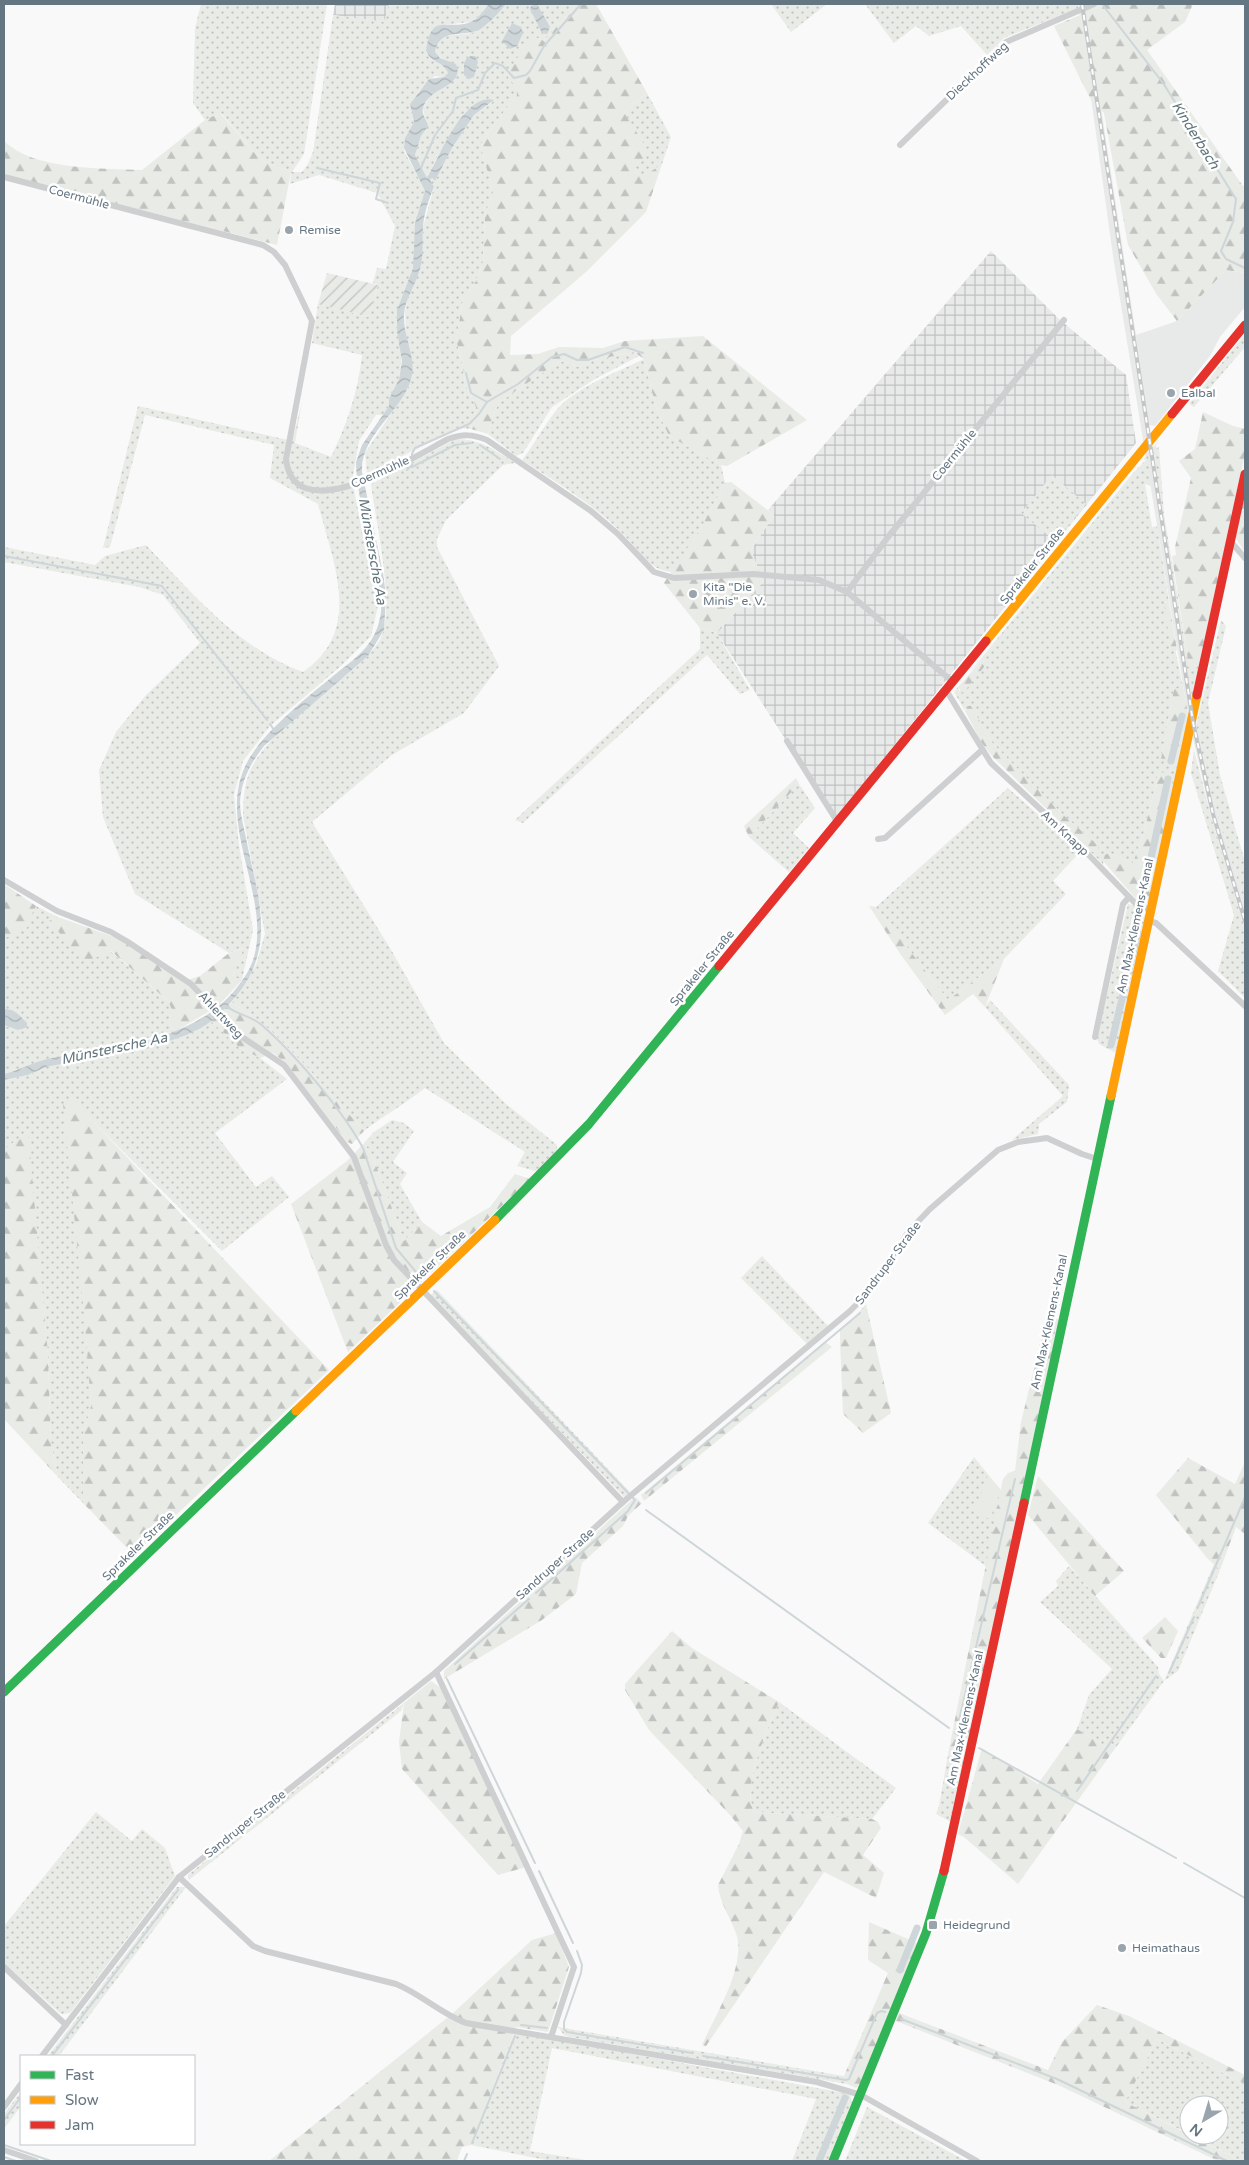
<svg xmlns="http://www.w3.org/2000/svg" width="1249" height="2165" font-family="'Varela Round',sans-serif">
	<style>
		.built { fill: #e8e9e9 }
		.industrial { fill: url(#industrial-grid) }
		.grass { fill: url(#grass-dots) }
		.forest { fill: url(#forest-firs) }
		.garden { fill: url(#garden-furrows) }
		.pitch { fill: #e8ebe6 }
		.water { fill: url(#water-waves) }
		.lines { fill: none; stroke-linecap: round; stroke-linejoin: round }
		.stream { stroke: #ced6d9; stroke-width: 2 }
		.canal { stroke: #ced6d9; stroke-width: 7 }
		.street { stroke: #cecfd0; stroke-width: 6 }
		.fast { stroke: #30b455; stroke-width: 9 }
		.slow { stroke: #ff9f0a; stroke-width: 9 }
		.jam { stroke: #e5322d; stroke-width: 9 }
		.rail-casing { stroke: #c3c5c6; stroke-width: 4 }
		.rail { stroke: #fff; stroke-width: 2; stroke-dasharray: 5.5; stroke-linecap: butt }
		.poi-dot { fill: #99a4ac; stroke: #fff; stroke-width: 2 }
		.labels { text-anchor: middle; stroke-width: 5; stroke-linejoin: round; paint-order: stroke }
		.street-label { font-size: 12px; fill: #657683; stroke: #fff }
		.poi-label { font-size: 12px; fill: #657683; stroke: #fff; text-anchor: start }
		.water-label { font-size: 14px; font-style: italic; fill: #60757c; stroke: #fff }
	</style>
	<defs>
		<pattern id="industrial-grid" width="8" height="8" patternUnits="userSpaceOnUse" patternTransform="scale(1.25)"><rect width="8" height="8" fill="#e8e9e9"/><path d="M0 4h8M4 0v8" fill="none" stroke="#c0c1c2"/></pattern>
		<pattern id="grass-dots" width="8" height="8" patternUnits="userSpaceOnUse" patternTransform="scale(1.25)"><rect width="8" height="8" fill="#e8ebe6"/><path d="M2 2h.1M6 6h.1" fill="none" stroke="#c0c3c0" stroke-width="1.8" stroke-linecap="round"/></pattern>
		<pattern id="forest-firs" width="22" height="20" patternUnits="userSpaceOnUse" patternTransform="scale(1.25)"><rect width="22" height="20" fill="#e8ebe6"/><path d="M5 1l3.5 6h-7zM16 11l3.5 6h-7z" fill="#c0c3c0"/></pattern>
		<pattern id="garden-furrows" width="10" height="10" patternUnits="userSpaceOnUse" patternTransform="scale(1.25)"><rect width="10" height="10" fill="#e8ebe6"/><path d="M-1 1l2-2M0 10L10 0M9 11l2-2" fill="none" stroke="#c0c3c0"/></pattern>
		<pattern id="water-waves" width="16" height="10" patternUnits="userSpaceOnUse" patternTransform="scale(1.25)"><rect width="16" height="10" fill="#ced6d9"/><path d="M0 5q4-4 8 0t8 0" fill="none" stroke="#abb2b5"/></pattern>
	</defs>
	<rect width="100%" height="100%" fill="#f9f9f9"/>
	<path class="built" d="M1078 4H1084L1087 17 1136 335 1177 321 1226 270 1245 273V307L1220 337 1210 356 1155 426 1149 425 1152 447 1156 446 1157 450 1155 469 1191 702 1206 776 1245 905V928L1212 820 1189 721 1113 256Z"/>
	<g class="industrial">
		<path d="M335 4H389L384 22 333 15Z"/>
		<path d="M991 251 1059 319 1126 375 1136 443 836 818 717 633 763 582 751 550 774 515 768 510Z"/>
	</g>
	<g class="grass">
		<path d="M201 4H327L304 154 292 172H302L308 164 313 152 333 15 384 22 389 4H488L479 16 470 22 442 25 430 35 426 52C432 64 444 62 448 73L444 77 435 76 423 86 410 104 414 122 405 138 404 151 425 190 413 268 397 310V331L402 355 399 379 390 399 389 406 383 415H376L359 441 352 481 378 606 371 636 341 666 270 726 243 761 234 795 239 845 253 930 242 980 233 977 243 948 229 953 135 894 103 817 99 770 116 732 146 695 200 643 163 595 139 587 4 562V547L95 565 105 556 146 545C192 593 239 649 303 672 364 630 333 563 318 504L270 478 274 445 145 415 110 547 103 548 138 406 292 441 302 402 295 443 331 457C347 424 358 392 362 355L312 343 318 304 369 317 378 285 373 283 377 268 386 269 395 226 377 193 319 175 290 184 291 172 261 160 221 113 205 120 193 103 195 28Z"/>
		<path d="M506 4H577L544 41 535 37 516 87 517 95 483 139 481 147 493 192 485 215 483 262 476 281 463 300 456 340 462 361 465 383 476 407 471 429 458 428 367 474 365 453 408 388 405 312 408 297 420 270 423 227 434 187 430 180 432 178 435 181 452 148 474 115 494 101 466 111 437 157 427 178 415 155 421 136 427 129 423 108C427 101 430 95 436 90 447 82 456 85 457 67 450 59 440 61 435 52 439 28 461 38 477 31 487 26 499 13 506 4Z"/>
		<path d="M771 4H827L791 32Z"/>
		<path d="M865 4H1078V8L1004 38 987 55 961 26 929 36 916 26 894 43Z"/>
		<path d="M647 93 671 137 662 164 641 179 635 168 624 112Z"/>
		<path d="M1245 334V347L1194 407 1189 404Z"/>
		<path d="M634 352 639 356 595 379 552 407 523 453 516 456 488 434 495 410 501 401 560 361 579 367 595 360Z"/>
		<path d="M644 359 656 407 669 436 721 465 725 483 702 526 673 572C649 572 636 546 620 531 591 503 556 482 522 460 534 445 543 427 555 412 573 388 617 372 644 359Z"/>
		<path d="M456 439C480 439 495 450 515 463L503 465 446 520 437 539V547L499 666 464 713 392 755 312 822 390 948 444 1043 506 1104 557 1145V1150L539 1172 517 1166 525 1152 425 1088C405 1104 383 1116 364 1131L306 1066 269 1029 232 1002 256 965 265 934 243 816C243 801 244 785 250 771 266 735 322 696 352 670 365 659 381 645 384 628 392 592 376 522 371 484Z"/>
		<path d="M1159 439 1154 450 1159 447 1164 514 1188 660 1196 667 1199 665 1192 704 1152 450Z"/>
		<path d="M1148 454 1151 486 1145 484 1152 527 1157 526 1169 602H1165L1184 691 1174 689 1161 759 1179 761 1173 789 1158 775 1144 832 1133 863 1109 853 1103 862 1104 865 1090 851 1096 852 1098 846 1062 814 993 744 971 707 965 709V711L954 692 958 687 959 691 983 659 969 673 1134 472 1146 460 1143 459Z"/>
		<path d="M1052 475 1086 504 1055 541 1021 513Z"/>
		<path d="M1221 620 1226 626 1208 703 1220 775 1245 862V905L1206 776 1196 726Z"/>
		<path d="M700 628 717 633 750 690 740 694 707 655 523 823 515 820 700 649Z"/>
		<path d="M1194 750 1212 820 1245 928V998L1218 971 1234 915 1191 773Z"/>
		<path d="M799 784 815 808 793 833 809 848 789 872 749 837Z"/>
		<path d="M1008 788 1080 852 1053 881 1066 894 1004 959 948 1000 876 907Z"/>
		<path d="M1128 904 1136 906 1146 917 1116 1053 1099 1044 1097 1039Z"/>
		<path d="M36 906 58 917 50 921 110 951 168 1001 172 1010 169 1023 176 1031 93 1052 45 1060 4 1074V1025L8 1027 10 1009H4V937H11Z"/>
		<path d="M990 1000 1069 1085 1067 1102 1039 1124 1038 1134 1012 1140 1063 1096 985 1007Z"/>
		<path d="M211 1021 240 1048 260 1058 287 1079 215 1133 256 1187 272 1176 289 1197 222 1251 70 1098 91 1406 83 1435V1503L58 1477 51 1444 48 1355 27 1132 4 1150V1080L28 1075 46 1067 194 1032Z"/>
		<path d="M392 1120 404 1123 414 1131 393 1162 407 1173 400 1184 422 1222 404 1241 373 1157 364 1143 374 1132Z"/>
		<path d="M762 1256 828 1326 807 1344 741 1278Z"/>
		<path d="M437 1290 630 1492 624 1497 430 1296Z"/>
		<path d="M974 1457 1002 1492 987 1567 928 1523Z"/>
		<path d="M1214 1564 1220 1570 1178 1671 1164 1681 1119 1743 1105 1746 1077 1729 1089 1695 1112 1669 1040 1602 1058 1586 1056 1581 1069 1566 1158 1667 1159 1674 1164 1681Z"/>
		<path d="M779 1702 896 1788 872 1819 755 1812C739 1791 769 1725 779 1702Z"/>
		<path d="M404 1703 401 1711 189 1880 188 1875Z"/>
		<path d="M948 1755 964 1761 951 1822 936 1814 939 1806Z"/>
		<path d="M96 1812 132 1841 142 1829 165 1848 175 1876 70 2013 61 2014 4 1963V1926Z"/>
		<path d="M177 1887H186L59 2056H48Z"/>
		<path d="M558 2027 844 2076 847 2084 570 2037 564 2035Z"/>
		<path d="M519 2033 844 2093 850 2095 852 2102 828 2161H792L816 2099 552 2048 530 2151 592 2161H551L471 2145 513 2035Z"/>
		<path d="M1157 2039 1245 2084V2161H1241L1191 2135H1219V2105H1189V2134L1125 2102Z"/>
		<path d="M21 2092V2106L4 2129V2114Z"/>
		<path d="M867 2107 966 2161H845Z"/>
	</g>
	<g class="forest">
		<path d="M577 4H596L647 93 624 112 649 152 635 168 641 178 662 164 646 212 586 272 511 336 510 355 538 354 559 347 603 348 625 341 703 336 807 420 727 466 721 465 669 436 656 407 644 359 634 352 595 360 579 367 560 361 501 401 495 410 488 434 471 429 476 407 465 383 462 361 456 340 463 300 476 281 483 262 485 215 493 192 481 147 483 139 517 95 516 87 508 78 511 68 529 39 535 37 544 41Z"/>
		<path d="M1084 4H1193L1185 22 1147 50 1243 186 1245 185V273L1226 270 1177 321 1157 295 1128 245 1104 113 1090 98 1054 26 1085 13Z"/>
		<path d="M220 113 261 160 291 172 277 245 4 175V141C35 171 101 168 142 170L205 120Z"/>
		<path d="M1203 412 1233 426 1245 429V454L1199 665 1196 667 1188 660 1172 556 1176 555 1175 547 1191 478 1179 461 1195 449Z"/>
		<path d="M731 482 774 515 751 550 763 582 717 633 700 628 664 583 702 526 725 483Z"/>
		<path d="M1245 495V552L1235 537Z"/>
		<path d="M1169 602 1177 650 1175 651H1171L1164 603Z"/>
		<path d="M983 659 988 662 963 693 958 687Z"/>
		<path d="M1180 688 1184 691 1189 721 1179 761 1170 766 1161 759 1174 689Z"/>
		<path d="M968 706H971L993 744 1062 814 1099 846 1096 852 1090 851 993 757 981 742 965 711Z"/>
		<path d="M1162 772 1172 777 1173 789 1150 901 1145 905 1137 900 1103 861 1105 855 1109 853 1133 863 1144 832 1158 775Z"/>
		<path d="M796 778 799 784 749 837 744 826Z"/>
		<path d="M4 884 36 906 31 916V925L11 937H4Z"/>
		<path d="M869 906 876 907 948 1000 1004 959 985 1007 973 994 945 1015 901 955Z"/>
		<path d="M58 917 117 938 184 981 200 976 229 953 244 948 233 976 242 980 218 1006 176 1031 169 1023 172 1010 168 1001 111 951 85 962 49 921Z"/>
		<path d="M232 1002 269 1029 306 1066 364 1131 352 1144 347 1142 285 1062 273 1053 260 1058 240 1048 211 1021Z"/>
		<path d="M71 1098 329 1370 134 1555 83 1503V1435L91 1406 85 1324 63 1104Z"/>
		<path d="M28 1131 48 1355 51 1444 58 1477 4 1419V1150Z"/>
		<path d="M364 1143 373 1157 404 1241 422 1222 441 1236 490 1207 515 1174 530 1179 348 1352 291 1204 347 1161Z"/>
		<path d="M866 1304 891 1413 863 1433 843 1414 840 1340V1330L852 1320Z"/>
		<path d="M1047 1315 1059 1320 964 1761 948 1755 953 1729 1003 1479 1008 1473 1015 1471 1021 1422Z"/>
		<path d="M825 1342 832 1347 644 1501 641 1495Z"/>
		<path d="M1188 1458 1235 1484 1245 1462V1534L1236 1527 1220 1570 1207 1558 1156 1495Z"/>
		<path d="M1038 1476 1124 1571 1095 1596 1028 1515Z"/>
		<path d="M635 1497 642 1503 628 1516 623 1526 582 1563 576 1594 542 1620 444 1679V1671Z"/>
		<path d="M1165 1617 1178 1631 1166 1658H1161L1142 1638Z"/>
		<path d="M672 1631 692 1648 779 1702C769 1724 739 1792 755 1812L872 1819 878 1822 881 1828 863 1855 884 1873 876 1898 824 1872 706 2046 702 2045C715 2016 745 1969 737 1936 732 1920 719 1902 718 1885L739 1844 743 1831 730 1815 649 1730 625 1690V1684Z"/>
		<path d="M431 1681 441 1688 526 1867 498 1875 402 1769 399 1742 404 1703Z"/>
		<path d="M1077 1729 1105 1746 1119 1743 1018 1884 964 1837 958 1834 982 1748 1038 1784Z"/>
		<path d="M869 1922 917 1943 860 2085 856 2088 847 2084 844 2076 888 1973 868 1960Z"/>
		<path d="M556 1933 569 1967 548 2032 516 2027 471 2145 462 2147 457 2161H269L452 2014 532 1940Z"/>
		<path d="M1097 2005 1129 2016 1245 2075V2084L1157 2039 1125 2102 1241 2161H1218L1058 2085 896 2021 899 2013 1048 2070 1062 2042Z"/>
	</g>
	<path class="garden" d="M327 273 378 285 369 317 318 304Z"/>
	<path class="pitch" d="M988 1475 1001 1490 990 1519 974 1513Z"/>
	<g class="water">
		<path d="M488 4H506C500 12 486 27 477 31 461 36 439 29 435 52L440 58 456 64C465 88 430 85 423 108 421 115 428 121 428 127L421 136 415 155 427 178C439 158 464 92 494 100L474 115 452 148 435 181 432 178 430 180 434 187C429 199 424 213 423 227 422 241 424 255 420 269 416 285 405 298 404 315 403 337 417 358 411 379 402 412 360 435 362 472L383 573 386 596 384 630 368 656 264 746C253 760 244 775 241 793 238 808 243 823 246 838 257 895 278 946 236 996 224 1011 211 1024 193 1032 151 1051 92 1057 46 1067L28 1075 4 1080V1074C20 1070 35 1061 52 1058 115 1047 191 1042 235 990 244 979 252 967 255 953 260 930 256 907 251 885 243 848 228 806 244 769 257 736 310 695 338 672 360 655 377 642 381 612 382 597 378 581 375 566 369 536 356 491 356 462L362 445 389 406V399L399 379 402 361 397 331V310L413 268 415 223 425 191 404 148 405 138 414 122 410 104 429 79 444 77 448 73C444 62 431 63 426 51 431 12 445 30 468 23 477 20 484 11 488 4Z"/>
		<path d="M537 4 550 27 547 34 542 33 530 9 531 6Z"/>
		<path d="M512 23 521 27 523 33 517 46 510 49 502 41Z"/>
		<path d="M471 56H475L478 62 474 77 469 79 464 75V63L467 58Z"/>
		<path d="M4 1009C14 1008 20 1016 27 1023V1027L18 1030 4 1025Z"/>
	</g>
	<g class="lines">
		<g class="stream">
			<path d="M1102 4 1163 83 1236 199 1233 222 1221 251 1226 259 1245 268"/>
			<path d="M317 168 380 183 376 199 388 203"/>
			<path d="M421 168 435 135 453 111 456 98 478 90 485 73 495 63 503 66 514 78 526 75 530 71 544 46 581 4"/>
			<path d="M466 373 471 393 487 402"/>
			<path d="M480 445 500 459"/>
			<path d="M412 467 455 445 471 443"/>
			<path d="M407 470 412 465V454L415 448 469 424 479 414 487 402 518 384 552 357 564 354 577 360H588L625 347 643 353"/>
			<path d="M4 556 162 586 267 720"/>
			<path d="M270 724 274 730"/>
			<path d="M226 1006C237 1015 253 1016 263 1026 296 1055 342 1110 363 1148L396 1248 421 1278"/>
			<path d="M434 1291 635 1500 628 1511 536 1593"/>
			<path d="M646 1493 860 1313"/>
			<path d="M646 1510 949 1728"/>
			<path d="M1198 1607 1245 1497"/>
			<path d="M455 1664 529 1599"/>
			<path d="M970 1673 1015 1479"/>
			<path d="M1169 1673 1194 1617"/>
			<path d="M447 1679 535 1863"/>
			<path d="M955 1733 966 1740"/>
			<path d="M956 1733 968 1682"/>
			<path d="M979 1748 1176 1858"/>
			<path d="M1077 1791 1156 1676"/>
			<path d="M1184 1863 1245 1898"/>
			<path d="M539 1871 573 1943"/>
			<path d="M577 1951 582 1965 581 1973 564 2022V2029L567 2032 692 2053"/>
			<path d="M901 2019 1057 2079 1227 2161"/>
			<path d="M521 2025 547 2028"/>
			<path d="M52 2056 178 1890"/>
			<path d="M703 2056 846 2080 849 2079 877 2013 881 2011 885 2012"/>
			<path d="M4 2120 21 2097"/>
			<path d="M472 2143 515 2036"/>
			<path d="M4 2145 51 2161"/>
			<path d="M4 2157 16 2161"/>
			<path d="M464 2161 467 2154"/>
		</g>
		<g class="canal">
			<path d="M1171 761 1182 716"/>
			<path d="M1145 886 1168 779"/>
			<path d="M1111 1045 1137 936 1138 915"/>
			<path d="M900 1970 917 1928"/>
			<path d="M819 2161 845 2098"/>
		</g>
		<g class="street">
			<path d="M900 145 1006 42 1094 4"/>
			<path d="M4 177 263 245 274 252 285 265 312 321 286 459C294 533 415 456 448 439 463 434 472 434 487 440L591 511 618 534 654 572 674 578 753 574 819 580 847 592 953 682"/>
			<path d="M1231 542 1245 558"/>
			<path d="M847 592 888 537 1064 320"/>
			<path d="M946 690 991 763 1083 849 1136 904 1152 911"/>
			<path d="M787 741 838 823"/>
			<path d="M878 839 885 838 982 750"/>
			<path d="M4 880 57 911 111 932 128 942 191 984 239 1035 284 1065 354 1157 386 1245 394 1260 623 1502"/>
			<path d="M1149 921 1156 923 1245 1006"/>
			<path d="M1095 1037 1123 904 1129 897"/>
			<path d="M436 1672 574 1967 551 2037"/>
			<path d="M179 1877 253 1946 265 1951 396 1984C421 1994 441 2014 466 2023L817 2082 861 2095 977 2161"/>
			<path d="M4 1967 66 2025"/>
			<path d="M42 2056 179 1877 436 1672 623 1502 850 1311 868 1293 909 1231 930 1209 998 1150 1018 1142 1047 1138 1082 1154 1097 1159"/>
			<path d="M4 2107 21 2084"/>
			<path d="M4 2150 36 2161"/>
		</g>
		<g class="fast">
			<path d="M495 1220 589 1124 719 966"/>
			<path d="M1024 1503 1111 1096"/>
			<path d="M4 1692 296 1411"/>
			<path d="M833 2161 926 1933 944 1871"/>
		</g>
		<g class="slow">
			<path d="M986 641 1172 414"/>
			<path d="M1111 1096 1197 695"/>
			<path d="M296 1411 495 1220"/>
		</g>
		<g class="jam">
			<path d="M1172 414 1245 325"/>
			<path d="M1197 695 1245 474"/>
			<path d="M719 966 986 641"/>
			<path d="M944 1871 1024 1503"/>
		</g>
		<g class="rail-casing">
			<path id="rail" d="M1082 4 1193 722 1213 814 1245 921"/>
		</g>
		<use href="#rail" class="rail"/>
	</g>
	<g class="poi-dot">
		<circle cx="289" cy="230" r="5"/>
		<circle cx="1171" cy="393" r="5"/>
		<circle cx="693" cy="594" r="5"/>
		<rect x="928" y="1920" width="10" height="10" rx="2.5"/>
		<circle cx="1122" cy="1948" r="5"/>
	</g>
	<g class="labels">
		<g class="street-label">
			<text transform="translate(977 71) rotate(-43)" y="4">Dieckhoffweg</text>
			<text transform="translate(79 197) rotate(15)" y="4">Coermühle</text>
			<text transform="translate(954 455) rotate(-51)" y="4">Coermühle</text>
			<text transform="translate(380 472) rotate(-24)" y="4">Coermühle</text>
			<text transform="translate(1032 566) rotate(-51)" y="4">Sprakeler Straße</text>
			<text transform="translate(1065 833) rotate(43)" y="4">Am Knapp</text>
			<text transform="translate(1135 926) rotate(-78)" y="4">Am Max-Klemens-Kanal</text>
			<text transform="translate(702 968) rotate(-51)" y="4">Sprakeler Straße</text>
			<text transform="translate(221 1015) rotate(47)" y="4">Ahlertweg</text>
			<text transform="translate(888 1263) rotate(-53)" y="4">Sandruper Straße</text>
			<text transform="translate(430 1265) rotate(-44)" y="4">Sprakeler Straße</text>
			<text transform="translate(1049 1322) rotate(-78)" y="4">Am Max-Klemens-Kanal</text>
			<text transform="translate(138 1546) rotate(-44)" y="4">Sprakeler Straße</text>
			<text transform="translate(555 1564) rotate(-42)" y="4">Sandruper Straße</text>
			<text transform="translate(965 1718) rotate(-78)" y="4">Am Max-Klemens-Kanal</text>
			<text transform="translate(245 1824) rotate(-39)" y="4">Sandruper Straße</text>
		</g>
		<g class="poi-label">
			<text x="299" y="234">Remise</text>
			<text x="1181" y="397">Ealbal</text>
			<text x="703" y="591">Kita "Die<tspan x="703" dy="14">Minis" e. V.</tspan></text>
			<text x="943" y="1929">Heidegrund</text>
			<text x="1132" y="1952">Heimathaus</text>
		</g>
		<g class="water-label">
			<text transform="translate(1196 135) rotate(58)" y="5">Kinderbach</text>
			<text transform="translate(373 551) rotate(80)" y="5">Münstersche Aa</text>
			<text transform="translate(114 1048) rotate(-12)" y="5">Münstersche Aa</text>
		</g>
	</g>
	<rect width="1249" height="2165" fill="none" stroke="#657683" stroke-width="10"/>
	<rect x="20" y="2055" width="175" height="90" fill="#ffffff" stroke="#c1c8cd"/>
	<rect x="30" y="2071" width="25" height="8" fill="#30b455" stroke="#c1c8cd"/>
	<text x="65" y="2080" font-size="15" fill="#657683">Fast</text>
	<rect x="30" y="2096" width="25" height="8" fill="#ff9f0a" stroke="#c1c8cd"/>
	<text x="65" y="2105" font-size="15" fill="#657683">Slow</text>
	<rect x="30" y="2121" width="25" height="8" fill="#e5322d" stroke="#c1c8cd"/>
	<text x="65" y="2130" font-size="15" fill="#657683">Jam</text>
	<g transform="translate(1204 2120) rotate(218)"><circle r="24" fill="#ffffff" stroke="#c1c8cd"/>
	<path d="M0-4L9 19L0 12L-9 19Z" fill="#99a4ac"/>
	<text y="-8" font-size="14" font-weight="bold" text-anchor="middle" fill="#657683">N</text>
	</g>
</svg>
